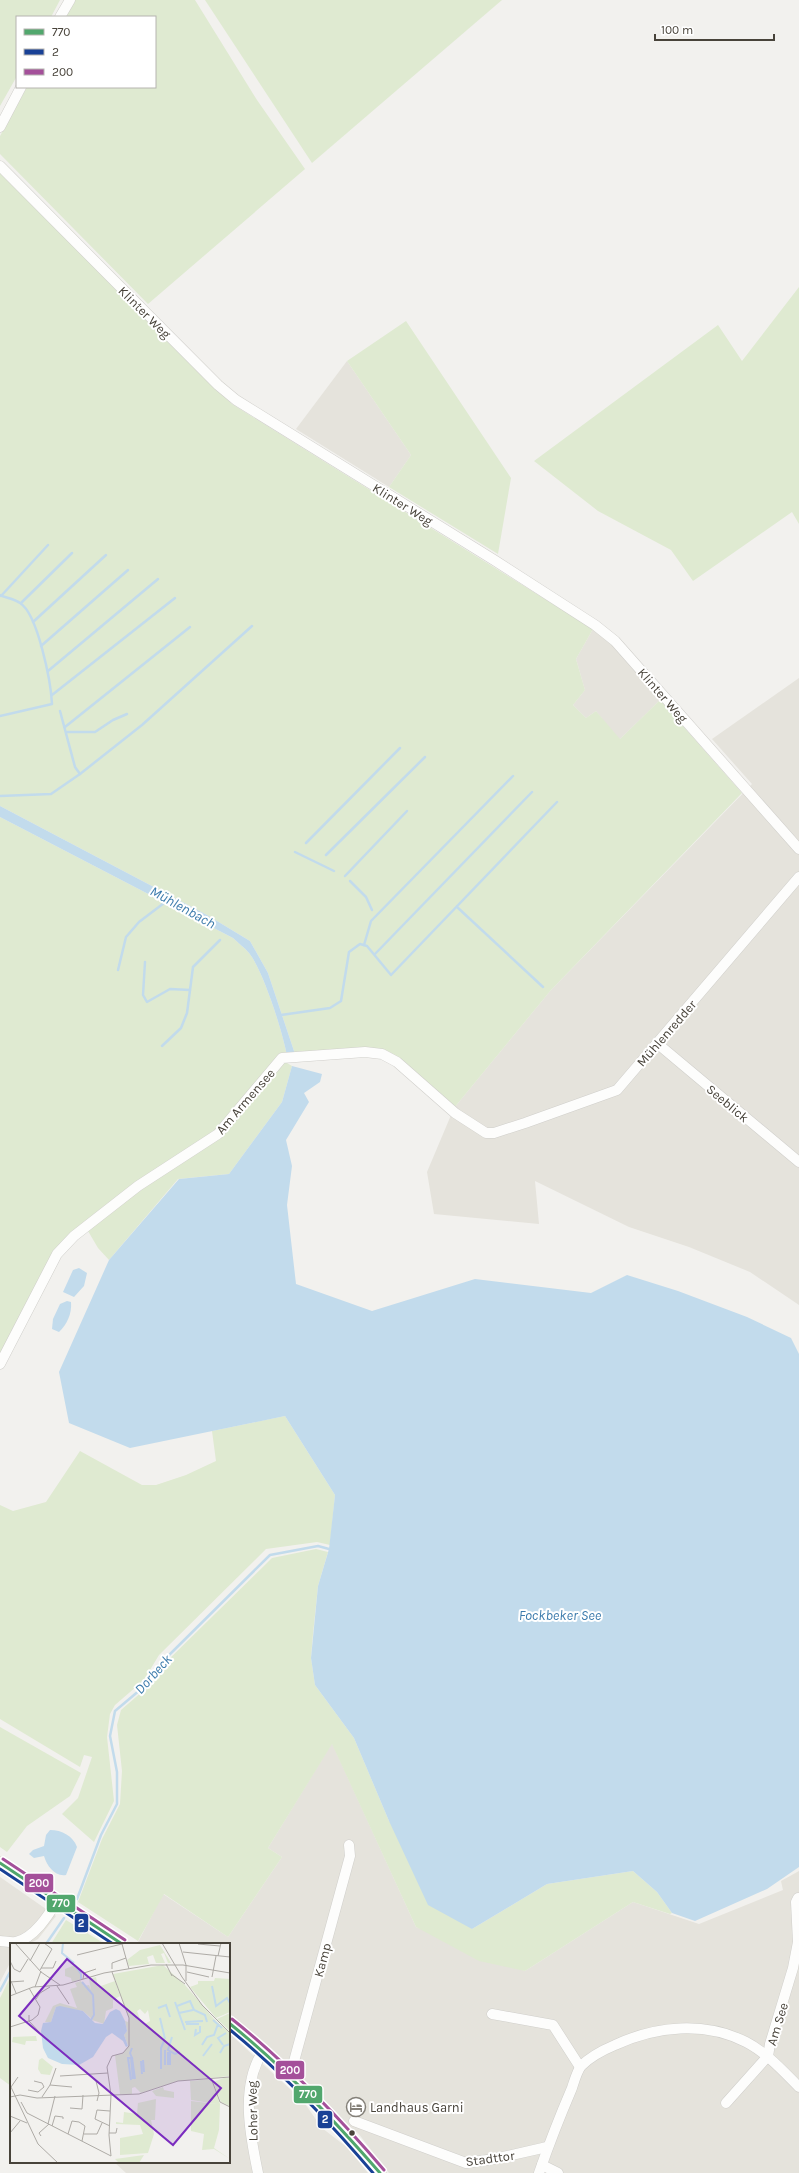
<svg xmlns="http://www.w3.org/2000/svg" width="799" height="2173" font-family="Karla,sans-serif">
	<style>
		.residential { fill: #e5e3dc }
		.green { fill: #dfead1 }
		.water { fill: #c2dbec }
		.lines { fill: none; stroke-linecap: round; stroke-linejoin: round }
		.stream { stroke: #c2dbec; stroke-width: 2.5 }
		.minor-casing { stroke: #d0cfcb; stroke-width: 11 }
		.major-casing { stroke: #d3cdbd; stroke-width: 13 }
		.minor { stroke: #fdfdfc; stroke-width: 10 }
		.major { stroke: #f1eee6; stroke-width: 12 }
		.bus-1-casing { stroke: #fff; stroke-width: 6 }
		.bus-2-casing { stroke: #fff; stroke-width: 6 }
		.bus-3-casing { stroke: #fff; stroke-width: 6 }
		.bus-1 { stroke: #51a76d; stroke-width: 3 }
		.bus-2 { stroke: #194196; stroke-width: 3 }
		.bus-3 { stroke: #a4509a; stroke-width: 3 }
		.bus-dot { fill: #48433a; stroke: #fff; stroke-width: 1.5 }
		.labels { text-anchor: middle; stroke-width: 4; stroke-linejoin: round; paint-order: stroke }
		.street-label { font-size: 13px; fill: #48433a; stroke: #fff }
		.poi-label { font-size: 13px; fill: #48433a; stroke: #fff; text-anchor: start }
		.water-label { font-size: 14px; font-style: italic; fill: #3c7bac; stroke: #fff }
		.inset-river { fill: none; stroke: #c2dbec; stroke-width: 2 }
		.inset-road { fill: none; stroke: #aeaba6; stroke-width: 1 }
		.view { fill: #7b2cbf; fill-opacity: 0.15; stroke: #7b2cbf; stroke-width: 2 }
		.inset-edge { fill: none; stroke: #48433a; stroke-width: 2 }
		.line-badge { stroke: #fff; stroke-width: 1.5 }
		.badge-label { font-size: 11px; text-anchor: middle; font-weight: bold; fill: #fff }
	</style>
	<rect width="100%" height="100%" fill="#f2f1ee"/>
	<g class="residential">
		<path d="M347 361 411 455 389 487 296 429Z"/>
		<path d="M593 629 612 645 660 700 619 740 596 711 586 718 573 705 585 690 576 659Z"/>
		<path d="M799 678V1305L750 1272 689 1247 629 1227 535 1181 539 1224 434 1214 427 1172 454 1108 551 990 752 784 712 739Z"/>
		<path d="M332 1743 416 1927 525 1971 633 1902 699 1924 783 1890 781 1881 799 1871V2173H389L358 2133 341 2120 318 2094 276 2054 229 2013V1944H137L163 1894 228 1937 282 1857 268 1848Z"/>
		<path d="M0 1877 56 1916 38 1939 29 1944H11V1961L0 1982Z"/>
		<path d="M229 2033 303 2101 322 2128 348 2148 368 2173H126L114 2162H229Z"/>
	</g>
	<g class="green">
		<path d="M0 0H60L51 17H17V76L0 106Z"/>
		<path d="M75 0H195L257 100 305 169 148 304 0 154V136L27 87H155V17H65Z"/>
		<path d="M205 0H502L312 163Z"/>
		<path d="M0 173 232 404 593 629 576 659 585 690 573 705 586 718 596 711 620 739 660 700 742 793 551 990 454 1108 399 1058 295 1054 268 973 250 941 207 915 0 806Z"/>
		<path d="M799 287V524L792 512 693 581 671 550 598 511 534 461 718 325 742 361Z"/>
		<path d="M406 321 511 478 498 554 389 487 411 455 347 361Z"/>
		<path d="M0 817 233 938C238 943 244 947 249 953 263 970 283 1033 287 1056L216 1131 55 1252 0 1358Z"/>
		<path d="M282 1060 292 1066 282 1102 229 1174 178 1179 109 1260 98 1248 88 1231 140 1188 220 1137Z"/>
		<path d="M285 1416 335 1495 330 1545 317 1542 266 1549 159 1655 144 1680 115 1705 110 1714 107 1737 114 1801 94 1842 62 1814 78 1798 92 1757 84 1755 80 1767 0 1719V1505L13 1511 46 1502 80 1451 142 1485H156L186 1475 216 1461 212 1431Z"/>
		<path d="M316 1549 328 1552 318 1586 313 1634 311 1658 315 1685 354 1738 389 1821 472 1929 547 1884 633 1871 657 1892 672 1913 670 1914 633 1902 525 1971 479 1961 416 1927 332 1744 268 1848 282 1857 228 1937 164 1894 138 1941 78 1902 102 1839 120 1804 122 1771 117 1725 121 1710 151 1684 163 1665 272 1558Z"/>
		<path d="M0 1727 81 1773 70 1796 27 1826 7 1852 0 1847Z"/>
		<path d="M66 1920 105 1944H51Z"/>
		<path d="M11 1976V2086L0 2078V1998Z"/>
	</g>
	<g class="water">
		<path d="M0 806 207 915 250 941 268 973 295 1054 287 1056C283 1033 263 970 249 953 244 947 238 943 233 938L0 817Z"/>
		<path d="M292 1066 322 1074 320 1082 304 1093 309 1102 286 1140 292 1166 287 1205 296 1284 372 1311 475 1279 591 1293 627 1275 678 1291 747 1317 791 1338 799 1354V1867L767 1889 695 1921 672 1913 657 1892 633 1871 547 1884 472 1929 428 1905 389 1821 354 1738 315 1685 311 1658 318 1586 329 1549 335 1495 285 1416 130 1448 69 1423 59 1372 109 1260 179 1179 229 1174 282 1102Z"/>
		<path d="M79 1268 87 1273 84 1286 74 1297 63 1292 73 1270Z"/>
		<path d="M67 1301 71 1302C72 1314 67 1324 59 1332L52 1329 53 1319 60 1304Z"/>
		<path d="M50 1830C62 1830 73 1836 77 1847L66 1875C55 1877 47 1866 44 1856L34 1858 29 1854 33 1850 44 1846 46 1835Z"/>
	</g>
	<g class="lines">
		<g class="stream">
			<path d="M0 595C6 598 15 599 20 603 38 614 51 683 52 704L0 716"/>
			<path d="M1 596 48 545"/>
			<path d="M21 603 72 553"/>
			<path d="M33 622 106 555"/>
			<path d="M41 646 128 570"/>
			<path d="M48 671 158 579"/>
			<path d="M52 695 175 598"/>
			<path d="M60 711 75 767 80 774"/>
			<path d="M65 727 190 627"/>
			<path d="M67 732H95L113 720 127 714"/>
			<path d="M0 796 51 794 80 774 142 725 252 626"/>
			<path d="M306 843 400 748"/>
			<path d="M295 852 334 871"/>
			<path d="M326 855 425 757"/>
			<path d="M345 876 407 811"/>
			<path d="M350 881 366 897 372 910"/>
			<path d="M457 907 543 987"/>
			<path d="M364 945 371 921 513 776"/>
			<path d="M375 954 532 792"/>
			<path d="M145 962 143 995 147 1002 170 989 190 990"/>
			<path d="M118 970 126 937 139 922 168 900"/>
			<path d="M281 1015 330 1008 341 1001 349 952 360 944 367 946 391 975 557 802"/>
			<path d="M162 1046 181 1028 187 1013 193 967 220 940"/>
			<path d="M77 1899 101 1835 117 1804V1772L110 1736 115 1711 147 1684 159 1665 270 1555 318 1546 329 1549"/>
			<path d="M46 1944 64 1918"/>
			<path d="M0 1991 11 1970"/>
		</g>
		<g class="minor-casing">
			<g id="minor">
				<path d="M60 17 70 0"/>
				<path d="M0 127 21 87"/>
				<path d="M0 166 218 385 236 400 494 560 595 625 615 641 799 849"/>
				<path d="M658 1044 799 1162"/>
				<path d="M0 1364 57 1254 74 1236 138 1186 218 1134 282 1058 365 1052 382 1054 397 1062 455 1113 486 1133H494L525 1123 617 1090 799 877"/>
				<path d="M0 1941C4 1941 11 1943 16 1942 34 1938 48 1916 57 1901"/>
				<path d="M492 2014 553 2025 580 2067"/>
				<path d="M768 2056 770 2044 793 1968 798 1942 796 1902 798 1898"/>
				<path d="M287 2072 293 2065 350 1856 349 1845"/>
				<path d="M726 2103 768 2056"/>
				<path d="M354 2121 466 2163 494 2159 547 2147"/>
				<path d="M542 2165 558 2173"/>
				<path d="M258 2173C250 2135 240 2086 263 2051"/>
				<path d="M539 2173C549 2144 560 2116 572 2088 574 2082 577 2071 581 2066 590 2057 603 2050 615 2045 656 2026 704 2021 746 2042 767 2053 783 2071 799 2087"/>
			</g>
		</g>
		<g class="major-casing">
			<g id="major">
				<path d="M0 1863 122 1944"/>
				<path d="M229 2023C285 2066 334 2119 380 2173"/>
			</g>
		</g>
		<use href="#minor" class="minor"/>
		<use href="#major" class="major"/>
		<g class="bus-1-casing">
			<g id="bus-1">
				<path d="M0 1863 122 1944"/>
				<path d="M229 2023C285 2068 333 2119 380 2173"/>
			</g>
		</g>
		<g class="bus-2-casing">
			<g id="bus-2">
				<path d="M0 1869 113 1944"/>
				<path d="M229 2029C282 2072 329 2121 373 2173"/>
			</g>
		</g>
		<g class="bus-3-casing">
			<g id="bus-3">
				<path d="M3 1859 125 1940"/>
				<path d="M232 2019C288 2064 337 2115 384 2170"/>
			</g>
		</g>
		<use href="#bus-1" class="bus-1"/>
		<use href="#bus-2" class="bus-2"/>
		<use href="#bus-3" class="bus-3"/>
	</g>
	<defs>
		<g id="hotel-ring" transform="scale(1)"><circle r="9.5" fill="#fff" stroke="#848079" stroke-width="1.5"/><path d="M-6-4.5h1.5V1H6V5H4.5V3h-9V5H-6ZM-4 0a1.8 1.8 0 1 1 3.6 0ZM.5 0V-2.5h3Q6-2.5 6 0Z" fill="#848079"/></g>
	</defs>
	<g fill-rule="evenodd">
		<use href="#hotel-ring" x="356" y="2107"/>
	</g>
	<circle class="bus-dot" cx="352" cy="2133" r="3.5"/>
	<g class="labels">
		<g class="street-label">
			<text transform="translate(145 312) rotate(45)" y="5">Klinter Weg</text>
			<text transform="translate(403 504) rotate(32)" y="5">Klinter Weg</text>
			<text transform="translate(663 695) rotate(49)" y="5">Klinter Weg</text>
			<text transform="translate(666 1033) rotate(-49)" y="5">Mühlenredder</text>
			<text transform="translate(245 1101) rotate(-49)" y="5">Am Armensee</text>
			<text transform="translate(728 1103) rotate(40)" y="5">Seeblick</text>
			<text transform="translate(322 1960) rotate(-75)" y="5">Kamp</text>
			<text transform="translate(777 2024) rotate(-73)" y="5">Am See</text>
			<text transform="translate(252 2111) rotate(-91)" y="5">Loher Weg</text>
			<text transform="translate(490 2158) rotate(-8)" y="5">Stadttor</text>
		</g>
		<g class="poi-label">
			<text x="370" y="2112">Landhaus Garni</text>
		</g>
		<g class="water-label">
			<text transform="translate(183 907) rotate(29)" y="5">Mühlenbach</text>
			<text x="560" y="1620">Fockbeker See</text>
			<text transform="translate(153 1674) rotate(-48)" y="5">Dorbeck</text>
		</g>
	</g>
	<g transform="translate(10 1943)">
		<rect width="220" height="220" fill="#f2f1ee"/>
		<path d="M150 2 161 20H158L154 10 151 11 155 20H146L143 12 137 14 139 21 119 23 117 17 130 7ZM65 22 71 31V36L62 39 61 35 55 33V26ZM153 22 175 42 204 76 126 107 204 76 220 90V133L168 138 131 150 125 144 122 145V151H110L105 112 112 111 118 103 114 92 117 88 115 78 118 79 119 75 103 31ZM130 66 135 71 138 67 140 78 135 81 130 76 127 68ZM86 34 88 44 105 38 110 53 103 57V65L96 68 94 81 82 77 85 72 83 52 77 47 82 52 84 72 82 76 73 68 46 64 41 79H35L43 63 50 60 67 65 60 46 67 44 65 40 71 38 74 43 79 42 81 47 79 36ZM205 35 220 36V69L206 75 180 44 188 41V38H204ZM220 70V88L207 76ZM26 93 27 98H16L15 102 2 99 3 94ZM32 115 43 124 40 132 31 131 28 126 29 117ZM214 135H220V163L211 159 203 139ZM201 136 210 161 209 187 204 205 220 216 204 206 192 207 194 191 181 188V158L207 161 181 157 180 138ZM153 144 154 147 164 149V155L146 153 142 148ZM146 156 145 177H141L144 191 138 210 110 212V195L133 191 130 182 106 181V179L113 180 114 169 127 171 128 160ZM134 212 129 220H109L105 216Z" fill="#dfead1" fill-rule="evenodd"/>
		<path d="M50 63 73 68 85 80 93 81 100 69 106 66 110 68 115 78 117 88 114 92 118 103 116 104 113 98 102 90 96 94 83 114 69 122 52 121 38 115 33 105 31 88 33 80 41 79 46 64Z" fill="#c2dbec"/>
		<path class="inset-river" d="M53 0 52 10 64 20M65 22 71 31V36M72 39 83 52 84 72 81 77M202 43 206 63 217 55 220 60M165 59 175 87M167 63 180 58 184 67 195 72 197 79M148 65 156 62 160 74M169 70 183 67M150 75 155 96M203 77 212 85M175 79 193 78M176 81H189M186 86 185 92 190 89V83M162 94 158 107 165 111 170 109M192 102 197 94 204 92 208 81M213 102 208 95 216 90M210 110 214 103 220 101M193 113 202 101M121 115 123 136M122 115 125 136M133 117 134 129M131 118 132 131M155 122V107M158 122V109M160 122V109M151 126V105L154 98M121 137 118 115H122L120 110 122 105"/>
		<path class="inset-road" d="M5 0 31 29 50 42M152 0 172 34M169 0 176 22M112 1 119 26M188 1 210 3M173 9 220 14M67 12 116 0M208 13 211 0M0 18 4 26 10 29 18 16M20 18 30 0M156 21 162 33M31 25H43L46 18M102 26V20L116 15M30 27 42 6 34 0M177 29 199 34M161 31 175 41M172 34 192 62 220 90M202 34 206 13M73 36 74 30 86 26M1 38 6 50M176 38V22M0 39 14 38M47 43 59 61M25 44 31 28M0 53 23 44 53 42 94 30 141 22H173L220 30M26 56 30 50 40 44M19 72V78L29 89M0 84 22 77 28 72 30 64 19 45M50 133 98 130M201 135 210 159 220 164M86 138 89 150 87 158M0 142 28 201 48 220M40 142 62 144M1 144 8 134M18 147 28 149 34 144 32 140 24 138M0 154 10 152 27 155 129 151 168 138 220 134M32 154 40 142 46 125M11 159 17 170 101 213M60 165 72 166 73 152M0 173 17 180M38 181 45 153M42 183 45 173 53 174V176M100 183 85 176 87 167 100 168M0 190 10 178M99 190H106L107 185M58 191 62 178 69 179 75 183 72 198M74 191H87L92 180M31 193 29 190 39 181M101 213 99 192 101 152 97 124 102 113 113 110 119 103V75L102 29"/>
		<path class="view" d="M57 16 211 145 163 202 9 73Z"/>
		<rect width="220" height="220" class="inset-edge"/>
	</g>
	<g class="line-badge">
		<rect x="24" y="1873" width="30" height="20" rx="4" fill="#a4509a"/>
		<rect x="46" y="1894" width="30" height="19" rx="4" fill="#51a76d"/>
		<rect x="74" y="1913" width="15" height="20" rx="4" fill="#194196"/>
		<rect x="275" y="2060" width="30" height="20" rx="4" fill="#a4509a"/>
		<rect x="293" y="2085" width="30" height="19" rx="4" fill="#51a76d"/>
		<rect x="317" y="2110" width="16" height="19" rx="4" fill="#194196"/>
	</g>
	<g class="badge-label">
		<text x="39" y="1887">200</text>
		<text x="61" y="1907">770</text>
		<text x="81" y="1927">2</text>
		<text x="290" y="2074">200</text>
		<text x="308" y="2098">770</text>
		<text x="325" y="2123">2</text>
	</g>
	<rect x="16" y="16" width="140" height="72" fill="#ffffff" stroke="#b6b4b0"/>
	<rect x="24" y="29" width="20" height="6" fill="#51a76d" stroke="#b6b4b0"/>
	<text x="52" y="36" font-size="12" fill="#48433a">770</text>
	<rect x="24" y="49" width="20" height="6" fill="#194196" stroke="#b6b4b0"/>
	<text x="52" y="56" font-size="12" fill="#48433a">2</text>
	<rect x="24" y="69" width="20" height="6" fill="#a4509a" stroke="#b6b4b0"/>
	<text x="52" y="76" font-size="12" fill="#48433a">200</text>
	<path d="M655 34v6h119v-6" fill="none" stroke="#48433a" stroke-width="2"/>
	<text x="661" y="34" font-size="12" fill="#48433a" stroke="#ffffff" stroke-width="3" paint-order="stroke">100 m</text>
</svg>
